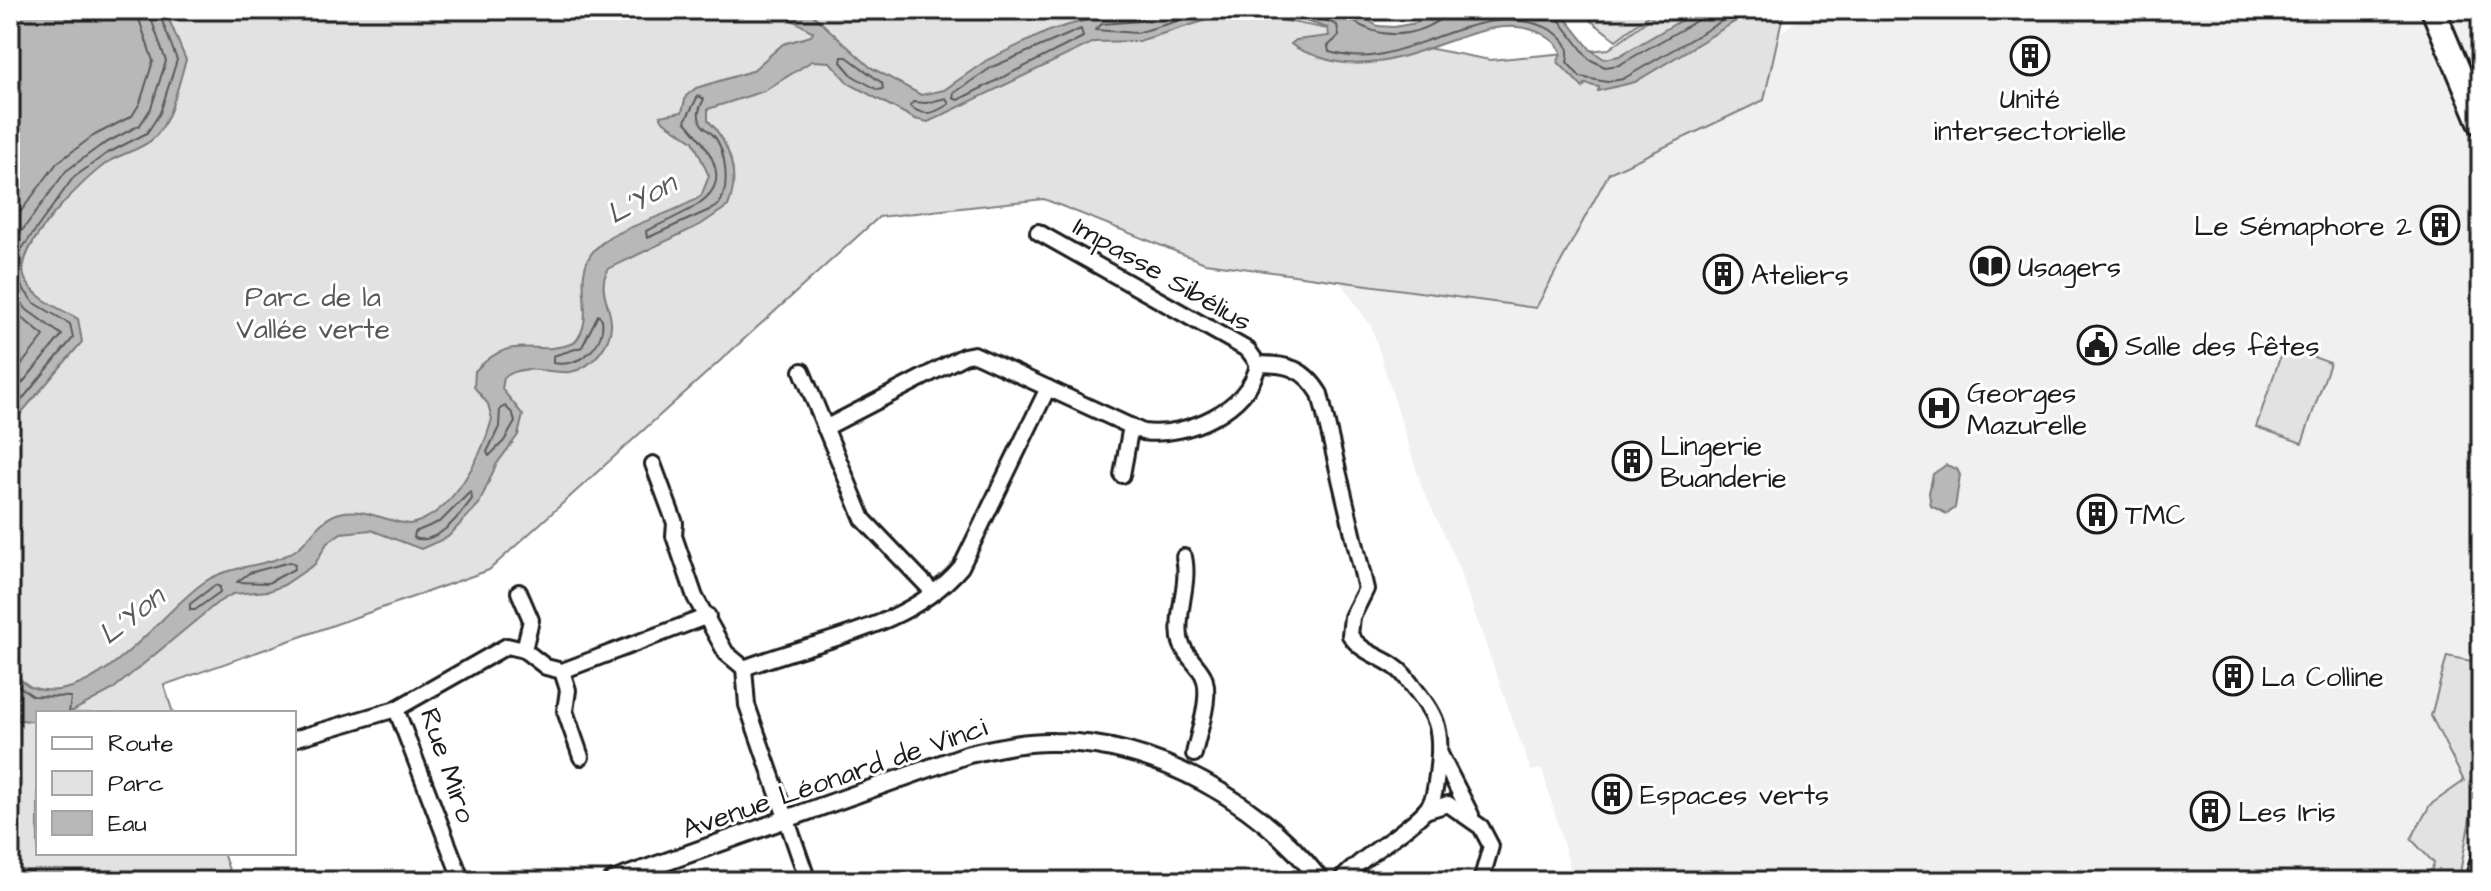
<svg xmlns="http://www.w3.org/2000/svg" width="2491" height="891" font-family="'Architects Daughter',sans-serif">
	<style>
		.built { fill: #f0f0f0 }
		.green { fill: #e2e2e2; stroke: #7f7f7f; stroke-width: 2 }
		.water { fill: #b8b8b8; stroke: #7a7a7a; stroke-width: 2 }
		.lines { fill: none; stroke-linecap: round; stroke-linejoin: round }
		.shore { stroke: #5a5a5a; stroke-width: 2 }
		.minor-casing { stroke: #1c1c1c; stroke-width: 20 }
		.tertiary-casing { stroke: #1c1c1c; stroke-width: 22 }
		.secondary-casing { stroke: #1c1c1c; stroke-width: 26 }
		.primary-casing { stroke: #1c1c1c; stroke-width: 28 }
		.minor { stroke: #fff; stroke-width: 14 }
		.tertiary { stroke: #fff; stroke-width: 16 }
		.secondary { stroke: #fff; stroke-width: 20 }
		.primary { stroke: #fff; stroke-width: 22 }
		.labels { text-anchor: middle; stroke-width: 6; stroke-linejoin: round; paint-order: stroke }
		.poi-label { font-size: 28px; fill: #1c1c1c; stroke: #fff; text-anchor: start }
		.street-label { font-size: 28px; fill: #1c1c1c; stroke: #fff }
		.park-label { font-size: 28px; fill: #575757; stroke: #fff }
		.water-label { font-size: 30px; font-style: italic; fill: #5a5a5a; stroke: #fff }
	</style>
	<rect width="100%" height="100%" fill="#fff"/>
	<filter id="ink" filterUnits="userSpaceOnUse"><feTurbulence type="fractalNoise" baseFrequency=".0125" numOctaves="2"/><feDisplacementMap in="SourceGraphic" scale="16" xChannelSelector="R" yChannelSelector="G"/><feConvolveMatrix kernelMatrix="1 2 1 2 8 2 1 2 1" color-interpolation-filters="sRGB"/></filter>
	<g filter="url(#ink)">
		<g class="built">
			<path d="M1811 10H2418L2481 158V793L2462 881H1574L1542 769 1531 771 1453 553 1422 488 1372 328 1326 261 1714 82Z"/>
			<path d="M2447 10H2481V88Z"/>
		</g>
		<g class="green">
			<path d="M10 10H1228L1490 60 1609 49 1661 10H1784L1764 100 1609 173 1536 308 1205 263 1044 199 879 217 489 570 164 685 173 713H38V853H223L233 881H10Z"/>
			<path d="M1577 10H1656L1616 40Z"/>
			<path d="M2284 346 2330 363 2302 443 2256 427Z"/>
			<path d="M2447 656 2481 663V759L2459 878 2457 881H2427L2434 863 2411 839 2430 805 2464 781 2431 716Z"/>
		</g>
		<g class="water">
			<path d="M10 10H165L186 60C178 84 172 120 154 138 143 149 123 153 110 161 87 175 11 249 25 279 35 299 59 308 78 319L82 342 10 426Z"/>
			<path d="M775 10H804L813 15 870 67 921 95 944 90 987 60 1051 30 1101 16 1121 17 1151 10H1350L1378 26 1394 27 1416 23 1442 10H1559L1591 50 1604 59 1619 56 1699 10H1754L1635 82 1598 91 1599 87 1585 84 1583 88 1558 62 1561 52C1558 44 1552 40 1544 35 1482 0 1403 88 1319 57 1309 53 1299 51 1291 44L1296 40 1329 36 1328 28 1292 17 1252 12 1207 20 1139 41 1094 42 928 122 915 119 848 83 830 62 812 61 764 91 708 109V120C729 142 741 175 728 206L700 225 608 269C597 290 610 303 611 323 612 344 591 369 570 372 547 374 523 362 504 378L502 389 523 415 518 435 496 465 479 504 448 537 421 549 371 530 341 533 327 543 315 564 284 585 269 591 233 594 217 603 112 690 69 713H38V722L14 719 10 714V671C19 676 24 685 34 688 96 707 159 614 203 583 230 564 266 568 294 551 311 540 319 518 340 513 367 507 385 522 410 524 451 516 482 457 492 419L488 404 474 387 475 371C515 329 533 359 574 343 598 318 572 283 591 254 610 227 673 216 701 196L709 176 693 141 664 122 660 116 682 112 686 96 696 88 752 71 783 44 811 36 813 32Z"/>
			<path d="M1946 465 1957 469 1960 475 1955 508 1947 514 1931 506 1929 493 1933 474Z"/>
		</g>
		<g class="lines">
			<g class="shore">
				<path d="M1146 10 1140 21 1102 24 1095 30 1137 33 1214 10"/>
				<path d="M1299 10 1337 25 1339 36 1328 46 1329 52C1344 56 1362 58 1378 55 1437 44 1496 0 1553 31 1565 40 1571 47 1567 62L1580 77 1607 82 1623 79 1741 10"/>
				<path d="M1347 10 1350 19C1380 40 1410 39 1441 19L1444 10"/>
				<path d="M1555 10 1557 17 1589 59 1605 67 1619 65 1691 24 1700 18 1702 10"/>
				<path d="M1081 29 1083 37 958 100 953 98 954 93 992 67Z"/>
				<path d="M842 57H847L882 83 883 89 878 90 853 76 841 62Z"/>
				<path d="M698 96 704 99C701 105 698 110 699 117 700 127 708 129 714 136 727 151 731 194 716 207L647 238 646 231C710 201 746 189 685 121Z"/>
				<path d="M946 98 949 104C935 113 924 118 910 106L913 102 926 103Z"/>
				<path d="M10 226 57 163 93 136 132 116 140 103 153 61 136 10"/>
				<path d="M10 247 66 171 100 146 140 125 151 108 166 61 148 10"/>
				<path d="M10 288 27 310 62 335 10 398"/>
				<path d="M10 308 44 336 10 379"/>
				<path d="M598 315 602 319C606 347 578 368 553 363V356L582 347Z"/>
				<path d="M505 406 513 414 515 422 504 441 489 456 487 452 499 427 500 409Z"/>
				<path d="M10 414 73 338 70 324 33 302 17 280 16 257 73 178 106 154 147 133 160 113 177 60 158 10"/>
				<path d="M471 491 472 499C460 515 437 546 414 538L415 532 441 521Z"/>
				<path d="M290 562 295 564 294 569 268 583 237 582 249 573Z"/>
				<path d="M215 585 220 587V592L195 610H190V604Z"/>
				<path d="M10 680 33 696 71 697 69 713"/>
			</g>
			<g class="minor-casing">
				<g id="minor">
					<path d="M1038 232 1248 350 1258 364"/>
					<path d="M1258 364C1288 364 1304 368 1320 394L1366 589 1352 617 1350 635C1363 656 1389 657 1404 675 1436 716 1444 722 1437 775 1435 788 1435 800 1426 810 1401 837 1365 853 1340 881"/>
					<path d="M802 371 863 519 934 593"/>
					<path d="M825 428 964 356 974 354 1143 432C1186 438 1250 409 1258 364"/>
					<path d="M653 464 675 523 674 536 695 597 726 653 744 668"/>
					<path d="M1122 475 1131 426"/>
					<path d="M1184 557C1190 584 1176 611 1180 638 1182 653 1196 662 1203 675 1213 695 1198 733 1194 754"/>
					<path d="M519 592 531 620 524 650 546 667 562 671 568 690 565 711 581 757"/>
					<path d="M744 668C818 639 907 630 961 567L1048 388"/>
					<path d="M744 668 747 705 808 881"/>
					<path d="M562 671 708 616"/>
					<path d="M294 739 396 709"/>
					<path d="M1440 754 1471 815"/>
					<path d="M1425 811 1448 804 1481 827 1491 846 1481 881"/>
					<path d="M462 881 396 709 507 646 524 650"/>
				</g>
			</g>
			<g class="tertiary-casing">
				<path id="tertiary" d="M612 881 969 754C997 748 1025 741 1054 742 1156 742 1260 802 1321 881"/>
			</g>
			<g class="secondary-casing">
				<path id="secondary" d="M2476 881 2481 862"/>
			</g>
			<g class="primary-casing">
				<path id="primary" d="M2433 10 2481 124"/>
			</g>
			<use href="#minor" class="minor"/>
			<use href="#tertiary" class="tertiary"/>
			<use href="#secondary" class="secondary"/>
			<use href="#primary" class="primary"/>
		</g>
	</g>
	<defs>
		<g id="building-ring" transform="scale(2)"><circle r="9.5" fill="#fff" stroke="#1c1c1c" stroke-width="1.5"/><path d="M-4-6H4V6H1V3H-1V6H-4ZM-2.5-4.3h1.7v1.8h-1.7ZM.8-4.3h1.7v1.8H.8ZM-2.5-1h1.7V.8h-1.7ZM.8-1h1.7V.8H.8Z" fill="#1c1c1c"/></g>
		<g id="library-ring" transform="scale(2)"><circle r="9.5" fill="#fff" stroke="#1c1c1c" stroke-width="1.5"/><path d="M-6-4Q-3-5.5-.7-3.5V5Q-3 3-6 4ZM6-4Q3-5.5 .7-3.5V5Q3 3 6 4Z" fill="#1c1c1c"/></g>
		<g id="civic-ring" transform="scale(2)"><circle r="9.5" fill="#fff" stroke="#1c1c1c" stroke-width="1.5"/><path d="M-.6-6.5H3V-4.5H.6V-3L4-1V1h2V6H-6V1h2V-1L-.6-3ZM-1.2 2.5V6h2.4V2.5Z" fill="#1c1c1c"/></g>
		<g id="hospital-ring" transform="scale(2)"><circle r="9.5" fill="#fff" stroke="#1c1c1c" stroke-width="1.5"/><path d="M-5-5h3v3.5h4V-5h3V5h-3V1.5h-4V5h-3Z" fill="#1c1c1c"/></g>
	</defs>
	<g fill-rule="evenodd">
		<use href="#building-ring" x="2030" y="56"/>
		<use href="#building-ring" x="2440" y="225"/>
		<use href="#library-ring" x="1990" y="266"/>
		<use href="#building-ring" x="1723" y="274"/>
		<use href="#civic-ring" x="2097" y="345"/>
		<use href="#hospital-ring" x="1939" y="408"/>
		<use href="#building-ring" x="1632" y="461"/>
		<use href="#building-ring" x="2097" y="514"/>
		<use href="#building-ring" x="2233" y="676"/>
		<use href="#building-ring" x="1612" y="794"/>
		<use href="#building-ring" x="2210" y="811"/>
	</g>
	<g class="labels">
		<g class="poi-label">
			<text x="2030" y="108" text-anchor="middle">Unité<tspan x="2030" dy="32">intersectorielle</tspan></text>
			<text x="2412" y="235" text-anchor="end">Le Sémaphore 2</text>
			<text x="2018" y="276">Usagers</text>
			<text x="1751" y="284">Ateliers</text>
			<text x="2125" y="355">Salle des fêtes</text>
			<text x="1967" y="402">Georges<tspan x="1967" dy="32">Mazurelle</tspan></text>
			<text x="1660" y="455">Lingerie<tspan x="1660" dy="32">Buanderie</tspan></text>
			<text x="2125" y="524">TMC</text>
			<text x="2261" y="686">La Colline</text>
			<text x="1640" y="804">Espaces verts</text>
			<text x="2238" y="821">Les Iris</text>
		</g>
		<g class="street-label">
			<text transform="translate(1163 273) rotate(30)" y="10">Impasse Sibélius</text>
			<text transform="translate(449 765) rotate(71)" y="10">Rue Miro</text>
			<text transform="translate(834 777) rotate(-19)" y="10">Avenue Léonard de Vinci</text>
		</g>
		<g class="park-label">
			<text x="313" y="306">Parc de la<tspan x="313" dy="32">Vallée verte</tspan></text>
		</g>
		<g class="water-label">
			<text transform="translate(641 198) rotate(-29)" y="10">L'Yon</text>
			<text transform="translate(131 615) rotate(-38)" y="10">L'Yon</text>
		</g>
	</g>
	<rect width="2491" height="891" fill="none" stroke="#fff" stroke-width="40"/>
	<rect x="20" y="20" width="2451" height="851" fill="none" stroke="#1c1c1c" stroke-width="3" filter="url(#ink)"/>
	<rect x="36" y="711" width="260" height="144" fill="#ffffff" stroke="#a4a4a4" stroke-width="2"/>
	<rect x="52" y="737" width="40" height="12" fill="#ffffff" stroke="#a4a4a4" stroke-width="2"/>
	<text x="108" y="751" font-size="24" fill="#1c1c1c">Route</text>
	<rect x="52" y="771" width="40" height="24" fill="#e2e2e2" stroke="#a4a4a4" stroke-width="2"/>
	<text x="108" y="791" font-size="24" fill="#1c1c1c">Parc</text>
	<rect x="52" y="811" width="40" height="24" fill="#b8b8b8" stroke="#a4a4a4" stroke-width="2"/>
	<text x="108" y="831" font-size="24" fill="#1c1c1c">Eau</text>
</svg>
